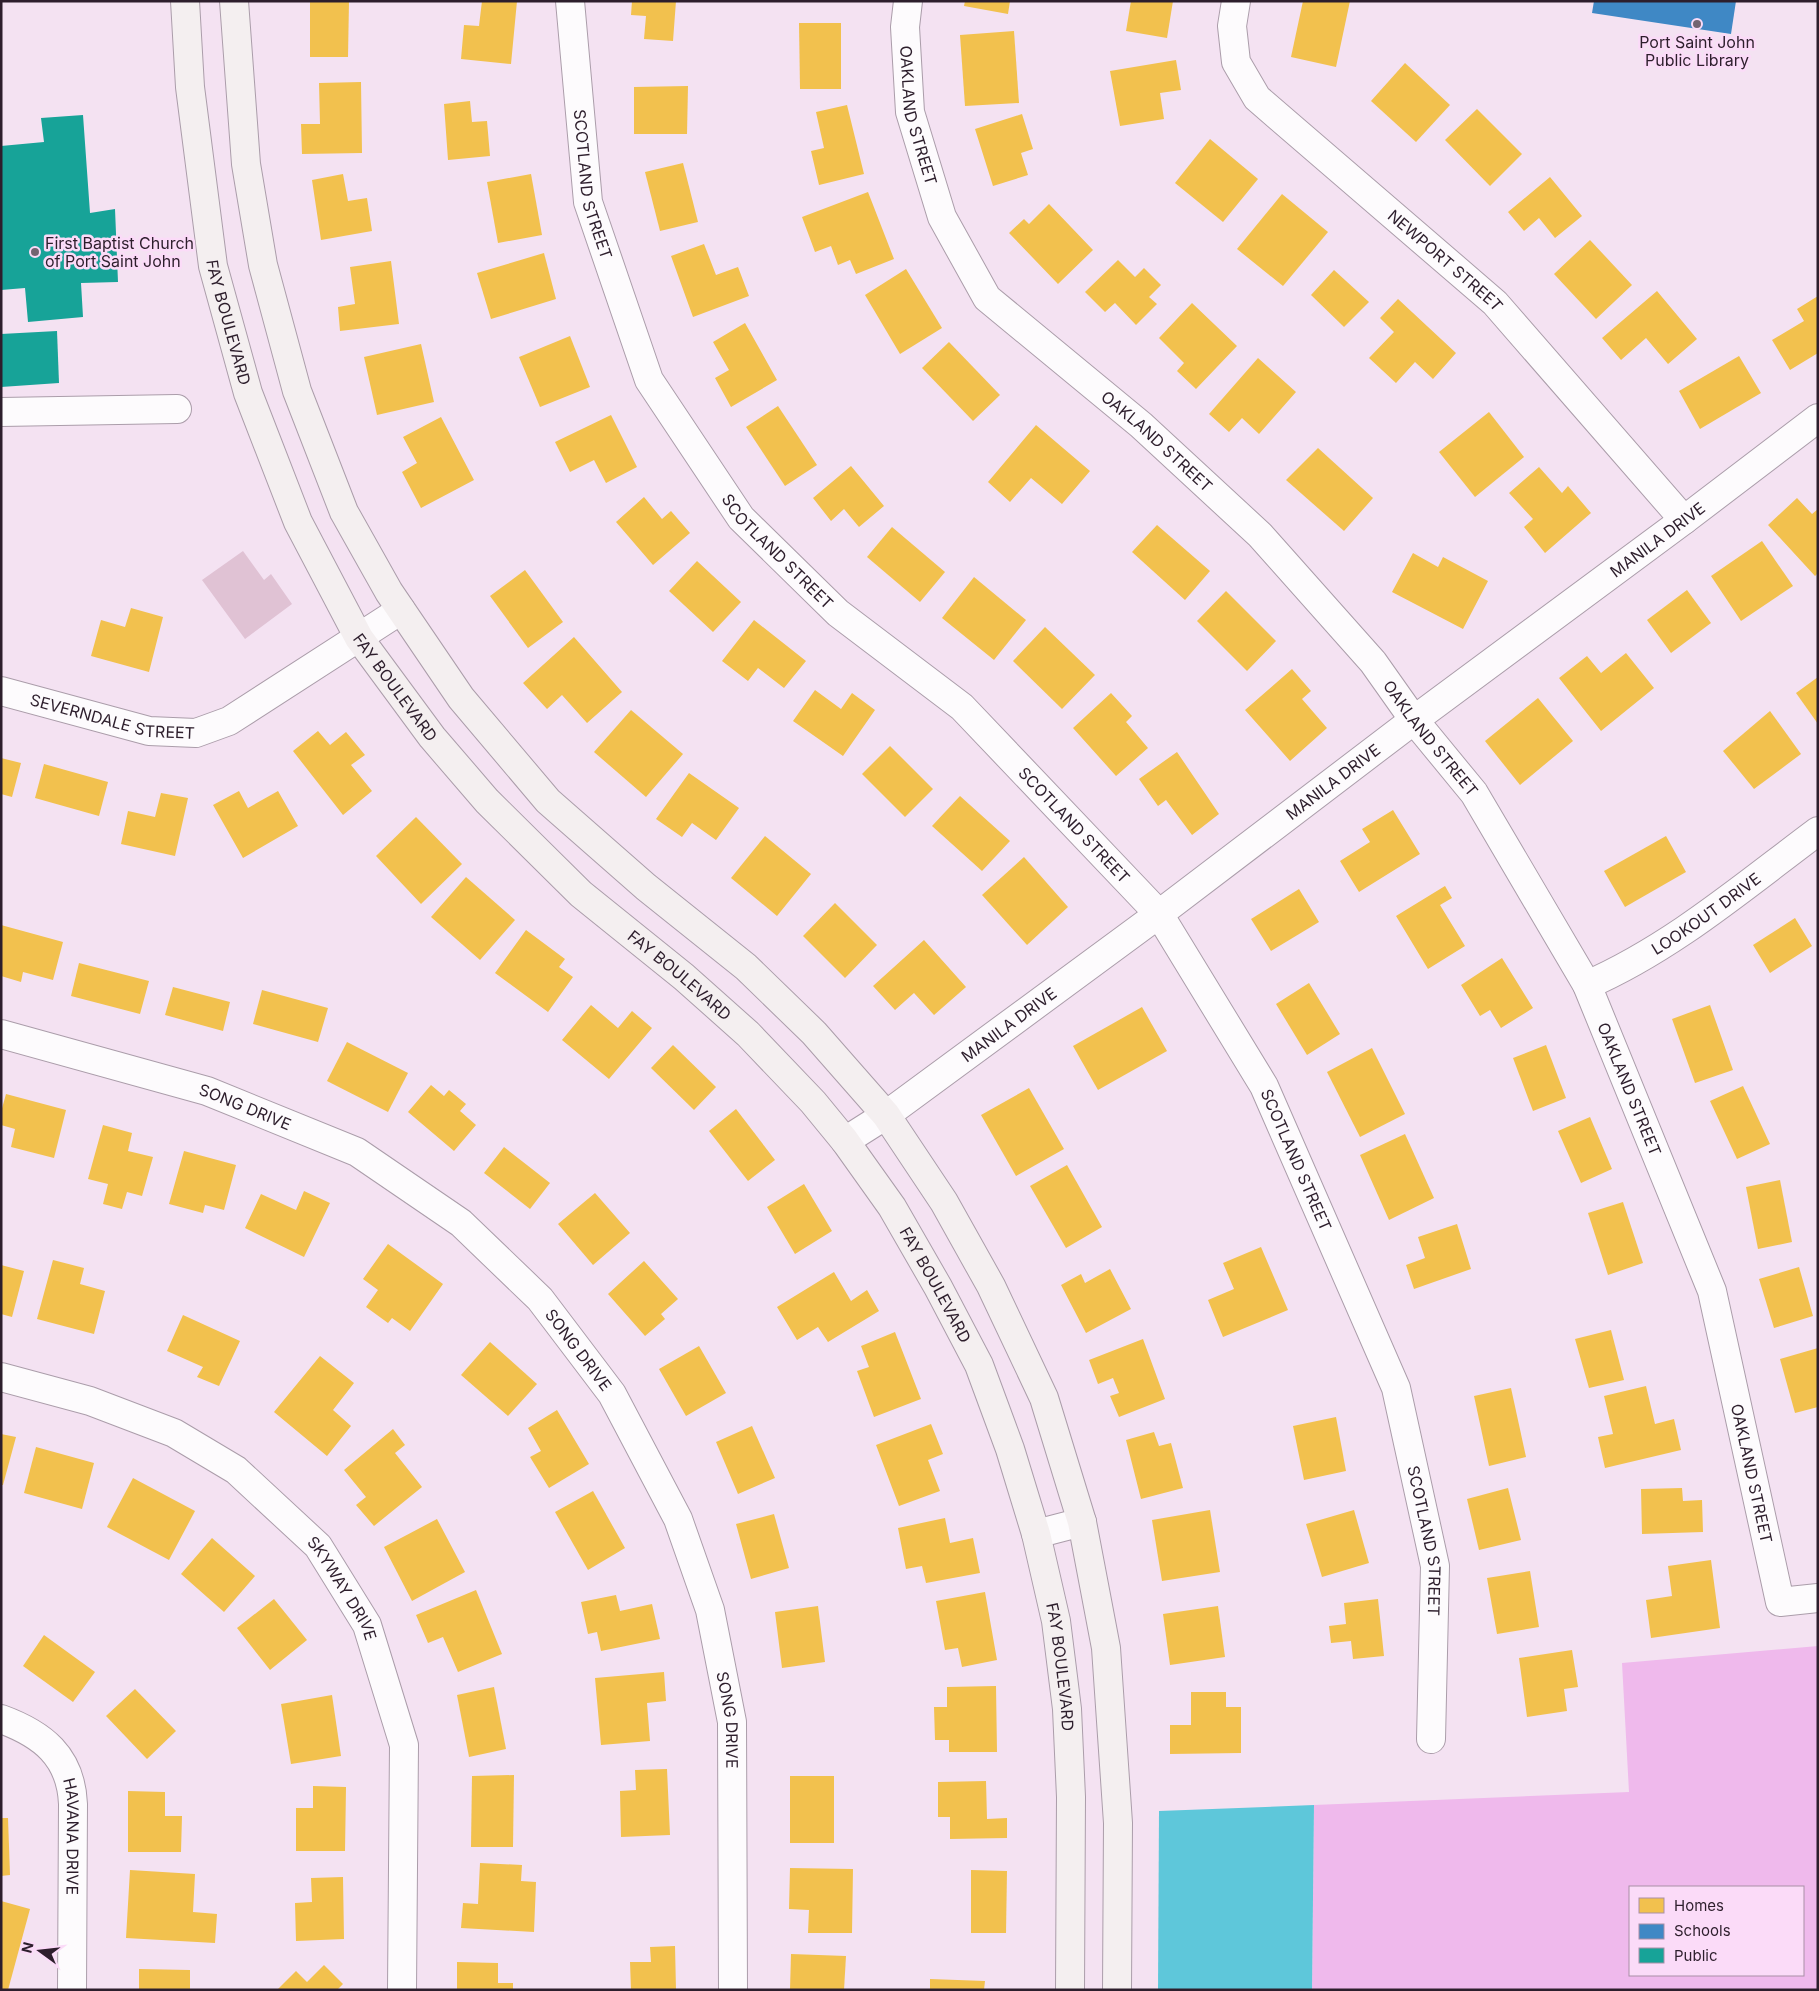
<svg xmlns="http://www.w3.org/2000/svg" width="1819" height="1991" font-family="Inter,sans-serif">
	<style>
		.green { fill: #efb9ec; fill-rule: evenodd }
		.water { fill: #5ec7da }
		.homes { fill: #f2c14e }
		.schools { fill: #3f88c5 }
		.public { fill: #17a398 }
		.building { fill: #e0c2d4 }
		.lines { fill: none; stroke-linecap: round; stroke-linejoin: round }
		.street-casing { stroke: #ab9daa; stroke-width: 30 }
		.secondary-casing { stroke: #ab9daa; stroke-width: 30 }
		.street { stroke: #fdfbfd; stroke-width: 28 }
		.secondary { stroke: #f4eff0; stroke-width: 28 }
		.poi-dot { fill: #736371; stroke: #fbdbf8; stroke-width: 2 }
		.labels { text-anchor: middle; stroke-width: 5; stroke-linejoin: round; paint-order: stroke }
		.poi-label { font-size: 16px; fill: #2d1e2c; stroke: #fbdbf8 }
		.street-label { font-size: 16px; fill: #2d1e2c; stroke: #fbdbf8 }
	</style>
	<rect width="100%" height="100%" fill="#f4e2f2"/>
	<path class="green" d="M1818 1646V1990H1312L1314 1805 1629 1792 1622 1663ZM1630 1887H1803V1975H1630Z"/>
	<path class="water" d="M1314 1805 1312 1990H1158L1159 1811Z"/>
	<g class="homes">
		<path d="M310 1H349L348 57H310Z"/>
		<path d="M482 1H517L511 64 461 59 464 25 479 26Z"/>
		<path d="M632 1H676L673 41 644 39 646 16 631 15Z"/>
		<path d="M965 1H1010L1008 14 964 6Z"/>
		<path d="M1131 1H1173L1167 38 1126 31Z"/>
		<path d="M1303 1H1350L1336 67 1291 57Z"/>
		<path d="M799 23H841V89H800Z"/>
		<path d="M1014 31 1019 103 965 106 960 35Z"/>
		<path d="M1176 60 1181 90 1160 93 1164 119 1120 126 1110 71Z"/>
		<path d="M1405 63 1450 105 1416 142 1371 101Z"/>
		<path d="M361 82 362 153 302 154 301 124H320L319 83Z"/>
		<path d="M688 86 687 134H634V87Z"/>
		<path d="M470 101 472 122 487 121 490 156 448 160 444 104Z"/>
		<path d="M847 105 864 174 819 185 811 151 824 148 816 112Z"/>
		<path d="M1477 109 1522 154 1490 186 1445 140Z"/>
		<path d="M1022 114 1033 149 1021 153 1028 175 993 186 975 129Z"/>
		<path d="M1210 139 1258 179 1223 222 1175 183Z"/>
		<path d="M683 163 698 222 660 231 645 172Z"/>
		<path d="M343 174 348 201 367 198 372 231 321 240 312 180Z"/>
		<path d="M531 174 542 235 498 243 487 182Z"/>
		<path d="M1550 177 1582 216 1555 238 1539 218 1524 231 1508 212Z"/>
		<path d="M868 192 894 259 856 274 850 260 838 265 831 246 815 252 802 217Z"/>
		<path d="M1282 194 1328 232 1283 286 1237 249Z"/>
		<path d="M1049 204 1093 250 1058 284 1009 233 1024 219 1029 224Z"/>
		<path d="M1590 240 1632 285 1596 319 1554 274Z"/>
		<path d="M704 244 716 275 738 267 749 296 693 317 671 256Z"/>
		<path d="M544 253 556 299 491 319 477 273Z"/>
		<path d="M1118 260 1135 277 1144 268 1161 285 1149 297 1157 304 1136 325 1115 303 1105 312 1085 292Z"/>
		<path d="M391 261 399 324 340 331 338 307 355 304 350 267Z"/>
		<path d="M906 269 942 328 900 354 865 295Z"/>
		<path d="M1334 270 1369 302 1344 327 1311 295Z"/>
		<path d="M1657 291 1697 339 1668 364 1646 338 1621 360 1602 338Z"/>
		<path d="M1818 296V353L1790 370 1772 340 1804 321 1797 309Z"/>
		<path d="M1398 299 1456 353 1433 379 1415 362 1396 383 1369 358 1394 332 1380 318Z"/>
		<path d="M1192 303 1237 346 1196 389 1177 371 1184 363 1159 338Z"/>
		<path d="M745 323 777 380 731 407 715 378 729 370 713 342Z"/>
		<path d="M570 336 590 387 540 407 519 357Z"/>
		<path d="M949 342 1000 395 973 421 922 368Z"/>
		<path d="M421 344 434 402 377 415 364 357Z"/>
		<path d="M1739 356 1761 393 1700 429 1679 391Z"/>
		<path d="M1258 358 1296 392 1259 434 1242 418 1229 432 1209 414Z"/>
		<path d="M778 406 817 465 785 486 746 427Z"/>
		<path d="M1489 412 1524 457 1475 497 1439 452Z"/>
		<path d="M611 415 637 467 606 483 594 460 570 472 555 442Z"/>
		<path d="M441 417 474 480 421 508 402 472 417 463 403 437Z"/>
		<path d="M1036 425 1090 471 1062 504 1031 478 1010 502 988 482Z"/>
		<path d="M1318 448 1373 498 1344 531 1286 480Z"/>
		<path d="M851 466 884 506 859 527 844 509 831 521 813 498Z"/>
		<path d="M1539 467 1562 493 1568 486 1591 513 1545 553 1524 527 1533 519 1509 493Z"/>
		<path d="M644 497 662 519 671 511 690 533 653 565 616 522Z"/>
		<path d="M1797 498 1812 514 1818 509V573L1815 576 1768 525Z"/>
		<path d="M1157 525 1210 571 1185 600 1132 552Z"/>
		<path d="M892 527 945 572 920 602 867 557Z"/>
		<path d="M1762 541 1793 586 1741 621 1711 576Z"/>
		<path d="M1413 553 1438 567 1443 557 1488 581 1463 629 1392 592Z"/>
		<path d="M697 561 741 602 713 632 669 591Z"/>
		<path d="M525 570 563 622 528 648 490 596Z"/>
		<path d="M974 577 1026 620 994 660 942 618Z"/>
		<path d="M1687 590 1711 623 1671 653 1647 620Z"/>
		<path d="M1226 591 1276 641 1247 671 1197 621Z"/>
		<path d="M131 608 163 617 149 672 91 656 101 620 125 627Z"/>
		<path d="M754 620 806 661 784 688 758 668 748 681 722 661Z"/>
		<path d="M1045 627 1095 675 1062 709 1013 661Z"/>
		<path d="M574 637 622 692 587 723 562 695 547 709 523 683Z"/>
		<path d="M1626 653 1654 688 1601 731 1559 678 1587 656 1601 673Z"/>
		<path d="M1292 669 1311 691 1302 699 1327 728 1290 761 1245 710Z"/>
		<path d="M1818 677V724L1796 693Z"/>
		<path d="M815 690 841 709 852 693 875 710 843 756 793 721Z"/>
		<path d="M1111 693 1132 716 1126 722 1148 748 1116 776 1073 728Z"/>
		<path d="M1538 698 1573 741 1520 785 1485 741Z"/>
		<path d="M631 710 683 754 646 797 594 752Z"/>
		<path d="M1770 711 1801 754 1754 789 1723 751Z"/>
		<path d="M318 731 330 745 346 732 365 755 351 765 372 791 343 815 293 751Z"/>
		<path d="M890 746 933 789 905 817 862 774Z"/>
		<path d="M1177 752 1219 814 1192 835 1166 800 1158 806 1139 779Z"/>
		<path d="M1 758 21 763 12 797 1 794Z"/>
		<path d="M44 764 108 782 99 816 35 798Z"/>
		<path d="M689 773 739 808 716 840 692 823 682 837 656 819Z"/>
		<path d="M239 791 248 808 278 791 298 826 243 858 213 805Z"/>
		<path d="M161 793 188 798 175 856 121 844 128 811 155 817Z"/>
		<path d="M960 796 1010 841 982 871 932 826Z"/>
		<path d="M1393 810 1420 854 1359 892 1340 861 1370 842 1362 829Z"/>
		<path d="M416 817 462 864 421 904 376 856Z"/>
		<path d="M765 836 811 874 777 916 731 878Z"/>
		<path d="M1666 836 1686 872 1625 907 1604 871Z"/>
		<path d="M1024 857 1068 907 1027 945 982 895Z"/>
		<path d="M466 877 515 920 480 960 431 917Z"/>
		<path d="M1445 886 1452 898 1440 905 1465 946 1428 969 1396 916Z"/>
		<path d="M1299 889 1319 922 1271 951 1251 919Z"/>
		<path d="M835 903 877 945 845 978 803 936Z"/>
		<path d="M1795 918 1812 946 1770 973 1753 945Z"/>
		<path d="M1 925 63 942 53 980 23 972 21 982 1 976Z"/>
		<path d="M526 930 565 959 559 967 573 977 548 1012 495 973Z"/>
		<path d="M924 940 966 987 934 1015 914 993 895 1010 873 986Z"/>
		<path d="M1502 958 1533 1008 1501 1028 1490 1010 1480 1016 1461 985Z"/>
		<path d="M79 963 149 981 140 1014 71 996Z"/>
		<path d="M1309 983 1340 1034 1307 1055 1276 1004Z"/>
		<path d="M173 987 230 1002 223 1031 165 1015Z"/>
		<path d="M262 990 328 1008 318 1042 253 1024Z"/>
		<path d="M591 1005 618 1028 632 1011 652 1028 609 1079 562 1040Z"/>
		<path d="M1710 1005 1733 1070 1695 1083 1672 1019Z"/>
		<path d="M1142 1007 1167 1051 1098 1090 1073 1046Z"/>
		<path d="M347 1042 408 1073 388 1112 327 1081Z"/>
		<path d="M673 1045 716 1087 694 1110 651 1068Z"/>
		<path d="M1546 1045 1566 1098 1533 1111 1513 1058Z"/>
		<path d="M1372 1048 1405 1114 1360 1137 1327 1072Z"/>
		<path d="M431 1085 444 1096 449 1090 466 1104 460 1111 476 1125 454 1151 408 1112Z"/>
		<path d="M1743 1086 1770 1144 1737 1159 1710 1101Z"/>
		<path d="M1029 1088 1064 1149 1016 1176 981 1115Z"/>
		<path d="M6 1094 66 1110 54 1158 11 1147 15 1129 1 1125V1112Z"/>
		<path d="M736 1109 775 1160 748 1181 709 1131Z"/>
		<path d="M1590 1117 1612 1169 1581 1183 1558 1131Z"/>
		<path d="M103 1125 132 1133 128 1151 153 1157 142 1196 127 1192 122 1209 103 1204 108 1184 88 1179Z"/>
		<path d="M1405 1134 1434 1198 1389 1220 1360 1155Z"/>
		<path d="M504 1147 550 1183 530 1209 484 1173Z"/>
		<path d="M184 1151 236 1165 224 1210 205 1205 203 1213 169 1204Z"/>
		<path d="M1067 1165 1102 1227 1066 1248 1030 1186Z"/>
		<path d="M1780 1180 1792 1242 1758 1249 1746 1187Z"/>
		<path d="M804 1184 832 1231 795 1254 767 1207Z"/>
		<path d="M304 1191 330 1203 304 1257 245 1228 261 1194 296 1210Z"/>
		<path d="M595 1193 630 1233 593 1265 558 1224Z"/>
		<path d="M1623 1202 1643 1263 1608 1275 1588 1213Z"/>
		<path d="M1457 1224 1471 1269 1414 1289 1406 1265 1425 1258 1418 1237Z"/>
		<path d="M388 1244 443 1284 410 1331 392 1318 388 1323 366 1307 378 1290 363 1279Z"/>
		<path d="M1261 1247 1288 1310 1223 1337 1208 1300 1234 1289 1223 1263Z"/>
		<path d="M53 1260 84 1268 80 1284 105 1291 94 1334 37 1319Z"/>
		<path d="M644 1261 678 1299 661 1314 665 1319 645 1336 608 1294Z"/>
		<path d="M1 1265 24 1271 12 1317 1 1314Z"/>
		<path d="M1799 1267 1813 1316 1774 1328 1759 1279Z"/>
		<path d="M1110 1269 1131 1309 1086 1333 1061 1285 1081 1274 1085 1283Z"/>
		<path d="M834 1272 851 1301 867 1290 879 1311 828 1342 818 1327 797 1340 777 1307Z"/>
		<path d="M183 1315 240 1341 219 1386 197 1377 203 1367 167 1351Z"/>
		<path d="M1611 1330 1624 1380 1589 1388 1575 1339Z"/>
		<path d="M895 1332 921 1399 874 1417 857 1371 869 1367 861 1346Z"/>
		<path d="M1143 1339 1165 1399 1119 1417 1110 1396 1119 1393 1113 1378 1098 1384 1089 1360Z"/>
		<path d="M490 1342 537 1384 508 1416 461 1375Z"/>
		<path d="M699 1346 726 1393 686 1416 659 1369Z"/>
		<path d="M1818 1348V1407L1795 1413 1780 1359Z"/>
		<path d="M320 1356 354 1383 333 1410 351 1426 327 1456 274 1412Z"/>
		<path d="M1646 1386 1655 1424 1674 1419 1681 1450 1605 1468 1598 1437 1613 1434 1604 1396Z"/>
		<path d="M1511 1388 1526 1457 1489 1466 1474 1396Z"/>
		<path d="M557 1410 589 1464 549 1488 530 1457 541 1451 528 1428Z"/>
		<path d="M1336 1417 1346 1471 1304 1480 1293 1426Z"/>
		<path d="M931 1424 943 1454 928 1460 940 1491 899 1506 876 1445Z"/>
		<path d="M752 1426 775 1478 738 1494 716 1442Z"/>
		<path d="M393 1429 405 1445 395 1453 422 1487 374 1526 356 1505 366 1497 344 1470Z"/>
		<path d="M1154 1432 1159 1446 1171 1443 1183 1488 1141 1499 1126 1440Z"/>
		<path d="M1 1434 16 1437 3 1485H1Z"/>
		<path d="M36 1447 94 1463 82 1509 24 1493Z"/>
		<path d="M133 1478 195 1511 169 1560 107 1527Z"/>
		<path d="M1508 1488 1521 1540 1479 1550 1467 1499Z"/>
		<path d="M1682 1488 1683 1501 1702 1500 1703 1532 1642 1534 1641 1489Z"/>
		<path d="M593 1491 625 1548 588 1570 555 1512Z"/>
		<path d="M1210 1510 1220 1572 1162 1581 1152 1520Z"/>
		<path d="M1354 1510 1369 1563 1322 1577 1306 1524Z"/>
		<path d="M774 1514 789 1568 751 1579 736 1524Z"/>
		<path d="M945 1518 950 1543 973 1538 980 1573 926 1583 922 1566 906 1569 898 1528Z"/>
		<path d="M437 1519 465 1572 412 1601 384 1547Z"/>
		<path d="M212 1538 255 1576 224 1612 181 1574Z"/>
		<path d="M1711 1560 1720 1628 1651 1638 1646 1600 1672 1596 1668 1566Z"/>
		<path d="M1530 1571 1539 1627 1497 1634 1487 1578Z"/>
		<path d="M476 1590 502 1654 458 1672 443 1637 428 1643 416 1615Z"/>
		<path d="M985 1592 997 1660 962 1667 958 1648 945 1650 936 1601Z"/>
		<path d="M616 1595 620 1611 652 1604 660 1639 601 1651 597 1632 588 1634 581 1602Z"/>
		<path d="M274 1599 307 1640 270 1670 237 1628Z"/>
		<path d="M1378 1599 1384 1656 1353 1659 1351 1641 1331 1643 1329 1626 1346 1624 1344 1603Z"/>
		<path d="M818 1606 825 1662 782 1668 775 1612Z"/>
		<path d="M1218 1606 1225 1657 1170 1665 1163 1614Z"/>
		<path d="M44 1635 95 1672 73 1702 23 1666Z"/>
		<path d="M1572 1650 1578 1687 1564 1689 1567 1711 1527 1717 1519 1658Z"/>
		<path d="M664 1672 666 1701 647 1703 650 1741 601 1745 595 1678Z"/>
		<path d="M996 1686 997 1752H949V1740H935L934 1707H947V1687Z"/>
		<path d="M494 1687 506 1749 469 1757 457 1695Z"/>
		<path d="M135 1689 176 1731 147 1759 106 1716Z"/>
		<path d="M1191 1692H1226V1707H1241V1753L1170 1754V1725H1191Z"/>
		<path d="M332 1695 341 1756 291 1764 281 1704Z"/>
		<path d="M667 1769 670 1835 621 1837 620 1791 636 1790 635 1770Z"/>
		<path d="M514 1775 513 1847H471L472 1776Z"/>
		<rect x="790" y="1776" width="44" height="67"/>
		<path d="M986 1781 987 1819 1007 1818V1838L950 1839V1817H938V1782Z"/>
		<path d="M313 1786 346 1787 345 1851H296V1808H313Z"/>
		<path d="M128 1791 165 1792V1816H182L181 1852H128Z"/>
		<path d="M1 1818H8L10 1875 1 1876Z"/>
		<path d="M480 1863 522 1865 521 1881 536 1882 534 1932 461 1928 463 1903 478 1904Z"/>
		<path d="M790 1868 853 1869 852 1933H808L809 1910 789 1909Z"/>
		<path d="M130 1870 195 1874 193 1912 217 1914 215 1943 126 1938Z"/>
		<path d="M971 1870 1007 1871 1006 1933H971Z"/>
		<path d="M343 1877 344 1939 296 1941 295 1903 312 1902 311 1878Z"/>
		<path d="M1 1901 30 1909 8 1990H1Z"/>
		<path d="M675 1946 676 1990H631L630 1962H651L650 1947Z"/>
		<path d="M791 1954 846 1956 844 1990H790Z"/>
		<path d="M457 1962 498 1963V1983H513V1990H457Z"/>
		<path d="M324 1965 343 1984 337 1990H277L296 1971 307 1982Z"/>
		<path d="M139 1969 190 1970V1990H139Z"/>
		<path d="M930 1979 985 1981 984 1990H930Z"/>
	</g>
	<path class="schools" d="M1594 1H1736L1731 34 1592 13Z"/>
	<g class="public">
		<path d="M83 115 90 213 115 209 118 282 81 283 83 317 28 322 25 288 1 290V146L44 142 41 118Z"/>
		<path d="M57 331 59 383 1 387V334Z"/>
	</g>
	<path class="building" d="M243 551 264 580 271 574 292 604 245 639 202 580Z"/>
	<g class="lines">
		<g class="street-casing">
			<g id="street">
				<path id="s1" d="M570 1 588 202 649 380 741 518 838 613 962 707 1159 914 1264 1086 1396 1388 1435 1566 1431 1739"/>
				<path id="s2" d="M908 1 905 27 910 112 942 217 987 298 1141 425 1260 535 1373 662 1414 720 1474 793 1587 985 1712 1291 1780 1602 1818 1598"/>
				<path id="s3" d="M1236 1 1232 26 1236 62 1257 98 1495 303 1684 520"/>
				<path d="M1 412 177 409"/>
				<path id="s4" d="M1 691 149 731 196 733 229 721 401 610"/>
				<path id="s5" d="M1587 985C1672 948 1744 886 1818 831"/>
				<path id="s6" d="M1 1034 207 1091 357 1152 461 1223 540 1299 612 1394 678 1519 710 1610 732 1722 733 1990"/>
				<path id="s7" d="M845 1141 886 1115 1159 914 1414 720 1684 520 1818 418"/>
				<path id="s8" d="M1 1377 90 1401 174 1433 236 1470 318 1546 367 1625 404 1745 402 1990"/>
				<path d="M1036 1534 1082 1522"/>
				<path id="s9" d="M1 1719C42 1734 71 1756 73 1804L72 1990"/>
			</g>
		</g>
		<g class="secondary-casing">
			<g id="secondary">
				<path id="s10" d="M185 1 190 87 213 266 248 393 298 522 359 638 432 737 487 801 581 894 684 977 748 1034 813 1102 845 1141 892 1207 938 1287 979 1365 1010 1449 1036 1534 1056 1621 1067 1709 1071 1797 1070 1990"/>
				<path d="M234 1 246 164 263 265 297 391 344 512 389 592 461 698 548 801 646 887 746 967 814 1033 886 1115 944 1202 991 1286 1044 1398 1082 1522 1106 1648 1118 1823 1117 1990"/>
			</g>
		</g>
		<use href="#street" class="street"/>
		<use href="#secondary" class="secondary"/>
	</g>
	<g class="poi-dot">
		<circle cx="1697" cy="24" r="5"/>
		<circle cx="35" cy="252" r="5"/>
	</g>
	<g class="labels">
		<g class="poi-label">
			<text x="1697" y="48">Port Saint John<tspan x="1697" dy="18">Public Library</tspan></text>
			<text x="45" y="249" text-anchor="start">First Baptist Church<tspan x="45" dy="18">of Port Saint John</tspan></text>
		</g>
		<g class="street-label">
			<text dy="6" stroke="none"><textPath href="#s2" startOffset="116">OAKLAND STREET</textPath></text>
			<text dy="6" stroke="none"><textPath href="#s1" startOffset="185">SCOTLAND STREET</textPath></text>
			<text dy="6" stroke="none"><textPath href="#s3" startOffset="352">NEWPORT STREET</textPath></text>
			<text dy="6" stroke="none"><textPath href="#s10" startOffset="325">FAY BOULEVARD</textPath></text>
			<text dy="6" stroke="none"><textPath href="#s2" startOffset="536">OAKLAND STREET</textPath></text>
			<text dy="6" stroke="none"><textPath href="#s7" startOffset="1011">MANILA DRIVE</textPath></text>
			<text dy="6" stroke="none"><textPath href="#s1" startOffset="605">SCOTLAND STREET</textPath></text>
			<text dy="6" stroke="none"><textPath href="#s10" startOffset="729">FAY BOULEVARD</textPath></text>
			<text dy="6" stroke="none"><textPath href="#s4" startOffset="115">SEVERNDALE STREET</textPath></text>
			<text dy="6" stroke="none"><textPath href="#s2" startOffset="941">OAKLAND STREET</textPath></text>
			<text dy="6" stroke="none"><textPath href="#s7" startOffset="606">MANILA DRIVE</textPath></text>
			<text dy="6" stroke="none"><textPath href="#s1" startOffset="1010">SCOTLAND STREET</textPath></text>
			<text dy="6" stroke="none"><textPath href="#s5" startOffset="139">LOOKOUT DRIVE</textPath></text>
			<text dy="6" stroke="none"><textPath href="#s10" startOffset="1135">FAY BOULEVARD</textPath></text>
			<text dy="6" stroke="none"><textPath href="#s7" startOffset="201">MANILA DRIVE</textPath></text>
			<text dy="6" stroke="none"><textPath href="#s2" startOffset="1346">OAKLAND STREET</textPath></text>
			<text dy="6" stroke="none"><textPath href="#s6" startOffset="255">SONG DRIVE</textPath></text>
			<text dy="6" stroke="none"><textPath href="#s1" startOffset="1415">SCOTLAND STREET</textPath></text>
			<text dy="6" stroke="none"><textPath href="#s10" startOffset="1540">FAY BOULEVARD</textPath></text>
			<text dy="6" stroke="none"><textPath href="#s6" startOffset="675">SONG DRIVE</textPath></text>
			<text dy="6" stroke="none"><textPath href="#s2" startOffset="1751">OAKLAND STREET</textPath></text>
			<text dy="6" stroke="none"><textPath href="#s1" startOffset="1820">SCOTLAND STREET</textPath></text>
			<text dy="6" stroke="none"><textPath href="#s8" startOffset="415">SKYWAY DRIVE</textPath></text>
			<text dy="6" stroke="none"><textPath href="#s10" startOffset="1945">FAY BOULEVARD</textPath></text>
			<text dy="6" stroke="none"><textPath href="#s6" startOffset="1080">SONG DRIVE</textPath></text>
			<text dy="6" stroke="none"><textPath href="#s9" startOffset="152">HAVANA DRIVE</textPath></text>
		</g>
	</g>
	<rect width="1819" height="1991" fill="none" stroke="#2d1e2c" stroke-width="5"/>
	<rect x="1629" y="1886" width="175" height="90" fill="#fbdbf8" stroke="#a98fa6"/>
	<rect x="1639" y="1898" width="25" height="15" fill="#f2c14e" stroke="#a98fa6"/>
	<text x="1674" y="1911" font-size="15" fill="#2d1e2c">Homes</text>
	<rect x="1639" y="1924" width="25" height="15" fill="#3f88c5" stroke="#a98fa6"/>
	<text x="1674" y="1936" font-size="15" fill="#2d1e2c">Schools</text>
	<rect x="1639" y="1948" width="25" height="15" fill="#17a398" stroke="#a98fa6"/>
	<text x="1674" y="1961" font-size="15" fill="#2d1e2c">Public</text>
	<g transform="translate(40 1951) rotate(285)" stroke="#fbdbf8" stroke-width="4" paint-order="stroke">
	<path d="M0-4L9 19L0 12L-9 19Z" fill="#2d1e2c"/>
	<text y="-8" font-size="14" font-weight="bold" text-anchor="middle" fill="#2d1e2c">N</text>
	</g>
</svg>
